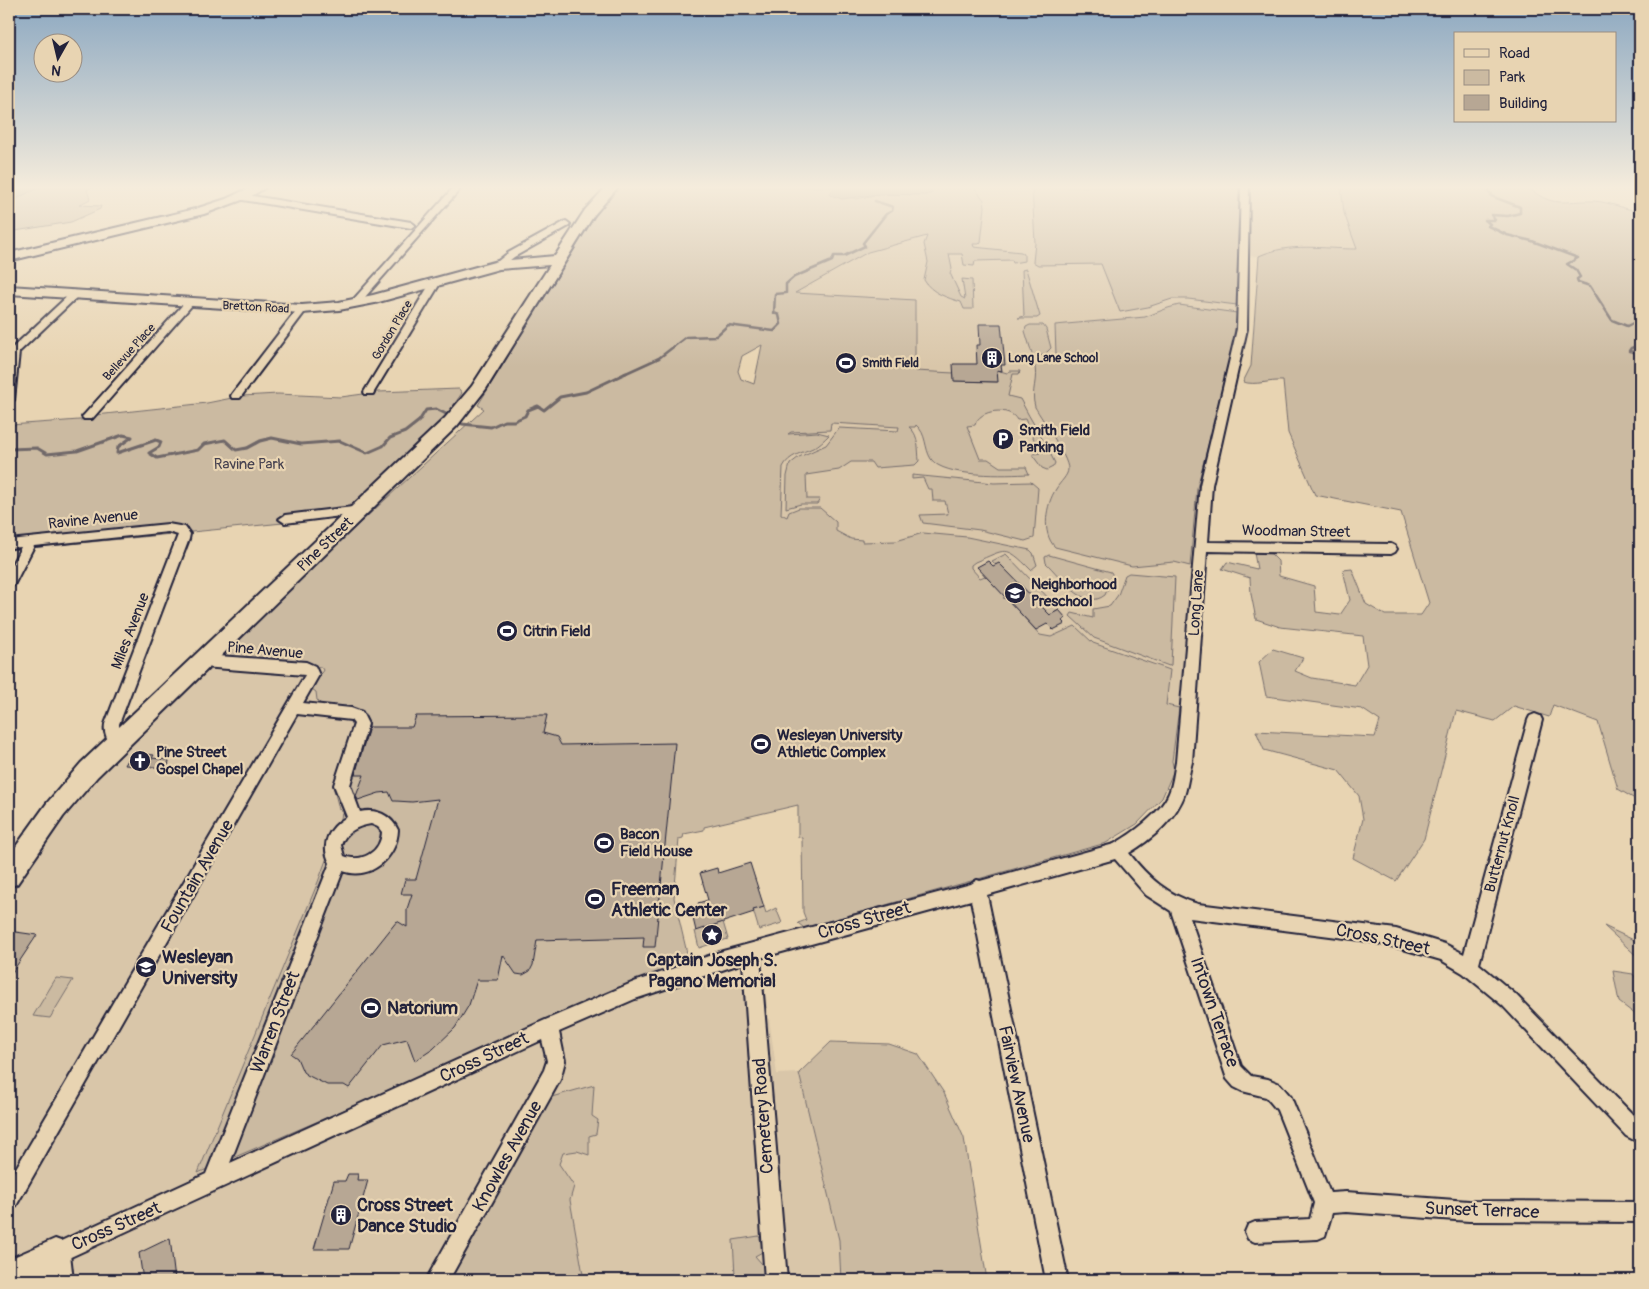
<svg xmlns="http://www.w3.org/2000/svg" width="1649" height="1289" font-family="Pangolin,sans-serif">
	<style>
		.built { fill: #d9c6a9 }
		.green { fill: #cbbaa1; stroke: #766e6e; fill-rule: evenodd }
		.water { fill: #a29587; stroke: #6f6769 }
		.lines { fill: none; stroke-linecap: round; stroke-linejoin: round }
		.stream-far1 { stroke: #6f6769; stroke-width: 2.5 }
		.stream { stroke: #6f6769; stroke-width: 3 }
		.building { fill: #b7a794; stroke: #22223b }
		.street-casing { stroke: #22223b; stroke-width: 4 }
		.secondary-casing { stroke: #22223b; stroke-width: 4 }
		.street { fill: #e8d4b2; fill-rule: evenodd }
		.secondary { fill: #e8d4b2; fill-rule: evenodd }
		.labels { text-anchor: middle; stroke-width: 4.5; stroke-linejoin: round; paint-order: stroke }
		.far-street-label { font-size: 12px; fill: #22223b; stroke: #e8d4b2 }
		.far-poi-label { font-size: 12px; font-weight: bold; fill: #22223b; stroke: #e8d4b2; text-anchor: start }
		.poi-label { font-size: 15px; font-weight: bold; fill: #22223b; stroke: #e8d4b2; text-anchor: start }
		.park-label { font-size: 15px; fill: #44404f; stroke: #e8d4b2 }
		.street-label { font-size: 15px; fill: #22223b; stroke: #e8d4b2 }
		.near-street-label { font-size: 18px; fill: #22223b; stroke: #e8d4b2 }
		.near-poi-label { font-size: 18px; font-weight: bold; fill: #22223b; stroke: #e8d4b2; text-anchor: start }
	</style>
	<rect width="100%" height="100%" fill="#e8d4b2"/>
	<filter id="ink" filterUnits="userSpaceOnUse"><feTurbulence type="fractalNoise" baseFrequency=".02" numOctaves="2"/><feDisplacementMap in="SourceGraphic" scale="10" xChannelSelector="R" yChannelSelector="G"/><feConvolveMatrix kernelMatrix="1 2 1 2 8 2 1 2 1" color-interpolation-filters="sRGB"/></filter>
	<g filter="url(#ink)">
		<g class="built">
			<path d="M974 187H1341L1344 213 1357 249 1297 247 1273 250 1259 256 1237 257 1235 333 1197 488 1179 708 1165 705 839 545 777 512 785 421 915 427 794 294 868 252 928 236 979 196Z"/>
			<path d="M215 656 321 667 323 670 312 689 344 709 352 726 336 779 342 814 318 882 625 987 684 963 706 986 762 971 777 1074 799 1073 840 1240 841 1280H9V880L21 876 81 790Z"/>
		</g>
		<g class="green">
			<path d="M40 187H92L87 190 90 199 79 205 101 206 100 209 71 222 9 232C9 201 13 200 40 187Z"/>
			<path d="M619 187H836L832 190 856 199 880 194 926 195 932 193V191L926 187H974L984 200 985 207 981 242 979 244H973L974 247 1021 252 1024 254V261L1013 263 1012 260 975 261 974 266 964 265 962 254H949L952 269 950 273 961 297 965 299 962 279 972 280 973 309H964L961 302C948 298 931 293 924 280L928 262 924 244 927 236 868 252 795 293 915 300V371L954 373 955 381 997 382V370L1007 373 1010 371H1020L1019 374H1013L1008 396 1020 399C1031 421 1045 441 1055 463L1053 467 1047 470 1042 468 1033 456V454L1040 453 1025 419 1017 420C1010 406 979 409 975 425L967 426 980 459H988L1000 467H1026L1029 474C1008 475 944 478 931 459 924 448 927 434 916 425L915 427H909C919 434 918 450 919 461L915 465 875 468 871 462H851L839 470 806 475 807 499H820L817 504H801L786 508 787 476 790 464 799 457 826 445 839 428 898 431 899 427 831 423 830 430 791 432 788 434 817 432 829 435C824 440 819 445 813 448 802 453 789 455 783 467L781 514 787 517 789 512 799 508H820L836 522V531L851 539 862 540V542L896 541 923 533 967 537 1030 550 1033 553 1037 565 1031 570C1005 544 1007 549 975 562L971 565V568L980 578 985 576 1005 596 1003 598 1008 600 1040 635 1051 637 1075 626 1093 643 1170 670 1166 705 1179 708 1172 761 1174 770 1162 798 1137 824 1106 843 804 928 798 923 806 920 803 912 802 838 798 837V805L704 827V830L684 834 683 838 679 839 674 898 687 953 684 963 198 1173 318 882 341 819 342 811 339 809 333 786 352 726 344 709 320 706 321 704 317 700 316 692 312 689 323 670 321 667 215 656 484 409 478 405 594 218ZM762 345 754 384 741 379 738 371 742 356Z"/>
			<path d="M1032 187H1239L1237 305 1188 299H1172L1148 307 1120 312 1101 264 1038 265 1033 262 1035 243Z"/>
			<path d="M1341 187H1528C1553 209 1564 200 1594 201 1609 202 1625 209 1640 212V802L1618 789 1598 722 1553 705 1549 717 1514 706 1495 721 1456 711 1424 839 1396 881 1353 858 1363 819 1359 796 1338 770 1264 750 1256 731 1375 737 1380 721 1362 709 1266 696 1259 662 1273 649 1303 658 1295 671 1312 678 1355 685 1367 665 1363 636 1280 627 1256 619 1251 594 1250 578 1222 569 1227 562 1257 569 1254 553 1271 554 1278 561 1279 576 1314 586 1316 612 1340 615 1350 600 1343 570 1352 569 1366 604 1385 615H1421L1429 603 1401 512 1315 495 1288 433 1283 381C1269 380 1256 386 1243 382L1251 366 1259 256C1290 242 1323 249 1357 249L1344 213Z"/>
			<path d="M1026 269 1040 316 1037 318H1018L1024 316 1022 270Z"/>
			<path d="M1179 305 1237 313 1231 356 1197 488 1190 566 1174 562 1132 566 1055 547C1041 533 1046 504 1056 489 1060 482 1068 476 1068 469 1068 457 1042 419 1035 407 1030 390 1039 381 1034 362L1054 358 1056 355 1055 325 1145 317 1168 308Z"/>
			<path d="M1030 325H1043L1046 329 1051 348 1044 355 1033 357 1025 331 1026 327Z"/>
			<path d="M459 389 462 393 446 416 344 517 9 550V419H11L10 425 93 419 96 415 207 403 242 396 278 394 341 397 378 392Z"/>
			<path d="M912 475 994 483 1031 482 1038 488 1034 538 1025 541 980 530 923 523 920 515 948 514 945 501H933L932 489H928L923 478 912 479Z"/>
			<path d="M1006 554 1059 609V610L1050 615 992 561Z"/>
			<path d="M1049 555 1111 572 1113 576 1105 595C1084 612 1060 576 1046 563L1045 557Z"/>
			<path d="M1129 573 1175 577 1171 665 1169 666 1094 638 1070 616 1072 613 1093 618V609L1110 606 1118 595 1125 575Z"/>
			<path d="M764 907 766 913 776 908 782 923 759 930 753 910Z"/>
			<path d="M723 922 728 939 717 942 719 932 714 928 709 929 706 935 711 944 699 948 695 931Z"/>
			<path d="M1604 926 1640 943V959Z"/>
			<path d="M1613 971 1633 974 1640 985V1018L1619 1002Z"/>
			<path d="M56 978 73 980 50 1018 33 1016Z"/>
			<path d="M831 1042 889 1044 918 1054 944 1093 964 1138 987 1280H841L839 1240 799 1073Z"/>
			<path d="M594 1085 592 1116 598 1120 596 1134 589 1136V1155L577 1151 563 1153 559 1164 574 1186 570 1200 584 1280H450L548 1098Z"/>
			<path d="M759 1236 764 1251 755 1256 762 1264 768 1280H732L735 1275 733 1240Z"/>
		</g>
		<g class="water">
			<path d="M9 187H40L15 199 9 212Z"/>
			<path d="M836 187H926L932 191V193L926 195 880 194 842 199 830 195 832 190Z"/>
		</g>
		<g class="lines">
			<g class="stream-far1">
				<path d="M1484 187 1489 188 1488 192 1492 194 1491 196 1520 207V213L1508 216 1491 215 1495 220H1485L1490 224 1488 226 1507 235 1532 241 1578 258 1567 264 1576 270 1580 277 1577 279 1578 282 1590 286 1612 320 1627 326 1635 322 1640 325"/>
				<path d="M1640 345 1631 348 1629 351 1634 352 1640 357"/>
				<path d="M624 374 659 358 686 337 716 336 728 325 774 331 781 324 779 315 774 313 775 294 786 293V284L794 277 832 261 834 256H844L865 246 863 243 886 214 892 211 893 207 875 201"/>
			</g>
			<g class="stream">
				<path d="M462 424 491 427 504 421H514L525 416 528 410 538 406 544 410 560 397 586 392 626 373"/>
				<path d="M9 449 37 448 47 454 77 451 123 435 132 437 118 447 117 453 156 440 161 442 159 447 149 453 157 458 198 450 204 444 225 440 236 450 247 448 260 441 272 438 301 444 340 441 367 453 383 446 390 438 405 432 419 421 426 410 436 409 446 414"/>
			</g>
		</g>
		<g class="building">
			<path d="M979 324H1001L1005 365H1001L1002 371 997 370 998 382 954 381 953 364H977L976 345H980Z"/>
			<path d="M988 561 993 566 999 563 1050 615 1059 610 1066 618 1062 621 1065 624 1053 630 1047 624 1036 630 977 567Z"/>
			<path d="M547 715 543 733 557 737 561 745 675 743 655 947H643L644 937 537 940 533 965 530 971 523 975 516 974 503 955 498 980H477L469 1005 455 1028 433 1049 415 1061 407 1039 383 1045 349 1088 344 1085H327L307 1075 303 1072 297 1058 291 1054 397 921 407 927V909L412 894H401L405 879H416L438 799 412 802 396 801H393L389 792 379 793 358 800 356 796 364 775H355L369 727H412L416 716Z"/>
			<path d="M132 753 154 755 152 758 169 760 168 768 125 765Z"/>
			<path d="M750 863 764 907 753 910 754 912 696 931 691 910 699 907 698 903 708 900 700 873 717 868 718 873Z"/>
			<path d="M9 931 37 935 9 977Z"/>
			<path d="M348 1174H358L357 1180H368L349 1249H314L334 1181H345Z"/>
			<path d="M170 1238 175 1280H143L139 1253Z"/>
		</g>
		<g class="lines">
			<g class="street-casing">
				<g id="street">
					<path d="M454 187H462L358 305H352V301Z"/>
					<path d="M1241 187H1249L1247 329 1212 485 1208 542 1391 544 1395 546 1397 549 1395 552 1391 554 1207 551 1192 762C1189 772 1188 783 1185 793 1177 818 1151 840 1129 853 1148 878 1168 895 1198 904L1396 929 1445 944 1464 954 1528 720 1530 716 1535 714 1540 716 1542 720 1479 964 1515 994 1640 1122V1143L1626 1136 1503 1006 1463 973 1441 960 1396 947 1361 940 1190 918 1241 1066 1251 1076 1268 1079 1280 1084 1291 1097 1330 1193 1346 1192 1469 1201 1640 1202V1222L1469 1221 1346 1212 1332 1213 1325 1236 1318 1239 1255 1242 1248 1239 1245 1232 1248 1225 1255 1222 1310 1219 1314 1203 1277 1110 1266 1097 1242 1091 1234 1087 1227 1079 1171 911 1146 895 1115 859 987 895 1068 1280H1046L971 900 760 958 787 1280H765L743 963 635 999 559 1032 565 1061 560 1080 449 1280H426L544 1070 547 1061 542 1040 62 1261 55 1264 48 1261 45 1254 48 1247 206 1174 330 863C320 844 329 827 347 817L334 785 354 724 351 720 297 714 16 1206 9 1209V1180L305 675 203 667 198 665 196 661 198 657 203 655 306 662 315 666 319 675 303 703 351 708 362 712 368 724 350 785 360 812C376 808 391 815 398 830 397 858 370 881 343 871L230 1163 543 1021 634 982 723 951 971 884 977 880 980 881 1114 844C1132 834 1161 813 1169 793 1173 784 1174 772 1176 762L1200 485 1237 329ZM371 824 378 827 382 832C381 852 362 863 344 856L341 845C345 832 358 826 371 824Z"/>
					<path d="M240 194 411 222 415 225 411 228 237 199V195Z"/>
					<path d="M566 221 570 224 569 226 514 257 501 267H495L493 265 508 253Z"/>
					<path d="M436 279 441 282 374 392 373 394H365L364 392 431 282Z"/>
					<path d="M75 291 80 294 78 296 19 352 14 400 9 403V351L72 292Z"/>
					<path d="M190 299 195 302 193 304 92 419H84L82 417 84 415 187 300Z"/>
					<path d="M302 306 307 309 240 398H232L231 396 232 394 299 307Z"/>
					<path d="M361 506 365 507 367 510 365 513 285 523 279 519 285 515Z"/>
					<path d="M168 524 185 527 190 534 189 539 119 724V730L126 742 124 747C111 751 103 735 105 724L178 535 168 532 34 546 14 585 9 587V570L21 547 9 548V540Z"/>
				</g>
			</g>
			<g class="secondary-casing">
				<g id="secondary">
					<path d="M251 187H266L250 197 204 214 9 261V253L195 209 226 199Z"/>
					<path d="M606 187H618L594 215 486 389 457 426 97 777 63 817 17 884 9 887V856L47 803 81 763 445 418 472 386 550 265 499 269 375 303 339 310 302 313 9 294V286L302 305 339 302 373 295 498 261 555 256 585 210Z"/>
					<path d="M1632 187H1640V193L1636 192Z"/>
					<path d="M55 1239 66 1243 70 1254 73 1280H43L42 1276 32 1280H9V1259Z"/>
				</g>
			</g>
			<use href="#street" class="street"/>
			<use href="#secondary" class="secondary"/>
		</g>
	</g>
	<linearGradient id="sky" x2="0" y2="1"><stop stop-color="#8ca8c1"/><stop offset="0.51" stop-color="#f5ecdc"/><stop offset="1" stop-color="#f5ecdc" stop-opacity="0"/></linearGradient>
	<rect width="1649" height="367" fill="url(#sky)"/>
	<defs>
		<g id="building-disc" transform="scale(1.125)"><circle r="9.5" fill="#22223b" stroke="#e8d4b2"/><path d="M-4-6H4V6H1V3H-1V6H-4ZM-2.5-4.3h1.7v1.8h-1.7ZM.8-4.3h1.7v1.8H.8ZM-2.5-1h1.7V.8h-1.7ZM.8-1h1.7V.8H.8Z" fill="#fff"/></g>
		<g id="stadium-disc" transform="scale(1.125)"><circle r="9.5" fill="#22223b" stroke="#e8d4b2"/><path d="M0-5a6.5 5 0 1 0 0 10a6.5 5 0 1 0 0-10ZM-3.5-1.8h7v3.6h-7Z" fill="#fff"/></g>
		<g id="parking-disc" transform="scale(1.125)"><circle r="9.5" fill="#22223b" stroke="#e8d4b2"/><path d="M-3.5-5.5H1a3.5 3.5 0 0 1 0 7H-1V5.5H-3.5ZM-1-3.4V-.6H.8a1.4 1.4 0 0 0 0-2.8Z" fill="#fff"/></g>
		<g id="school-disc" transform="scale(1.125)"><circle r="9.5" fill="#22223b" stroke="#e8d4b2"/><path d="M0-5L7-2L0 1L-7-2ZM-4 1L0 2.5L4 1V4Q0 6-4 4Z" fill="#fff"/></g>
		<g id="church-disc" transform="scale(1.125)"><circle r="9.5" fill="#22223b" stroke="#e8d4b2"/><path d="M-1.2-6h2.4v3.5h3.3v2.4h-3.3V6h-2.4V-.1h-3.3v-2.4h3.3Z" fill="#fff"/></g>
		<g id="sight-disc" transform="scale(1.125)"><circle r="9.5" fill="#22223b" stroke="#e8d4b2"/><path d="M0-6L1.8-2.2L6-1.7L2.9 1.2L3.7 5.4L0 3.3L-3.7 5.4L-2.9 1.2L-6-1.7L-1.8-2.2Z" fill="#fff"/></g>
		<g id="university-disc" transform="scale(1.125)"><circle r="9.5" fill="#22223b" stroke="#e8d4b2"/><path d="M0-5L7-2L0 1L-7-2ZM-4 1L0 2.5L4 1V4Q0 6-4 4Z" fill="#fff"/></g>
	</defs>
	<g fill-rule="evenodd">
		<use href="#building-disc" x="992" y="358"/>
		<use href="#stadium-disc" x="846" y="363"/>
		<use href="#parking-disc" x="1003" y="439"/>
		<use href="#school-disc" x="1015" y="593"/>
		<use href="#stadium-disc" x="507" y="631"/>
		<use href="#stadium-disc" x="761" y="744"/>
		<use href="#church-disc" x="140" y="761"/>
		<use href="#stadium-disc" x="604" y="843"/>
		<use href="#stadium-disc" x="595" y="899"/>
		<use href="#sight-disc" x="712" y="935"/>
		<use href="#university-disc" x="146" y="967"/>
		<use href="#stadium-disc" x="371" y="1008"/>
		<use href="#building-disc" x="341" y="1215"/>
	</g>
	<g class="labels">
		<g class="far-street-label">
			<text transform="translate(256 307) rotate(3)" y="4">Bretton Road</text>
			<text transform="translate(392 330) rotate(-59)" y="4">Gordon Place</text>
			<text transform="translate(129 352) rotate(-48)" y="4">Bellevue Place</text>
		</g>
		<g class="far-poi-label">
			<text x="1008" y="362">Long Lane School</text>
			<text x="862" y="367">Smith Field</text>
		</g>
		<g class="poi-label">
			<text x="1019" y="435">Smith Field<tspan x="1019" dy="17">Parking</tspan></text>
			<text x="1031" y="589">Neighborhood<tspan x="1031" dy="17">Preschool</tspan></text>
			<text x="523" y="636">Citrin Field</text>
			<text x="777" y="740">Wesleyan University<tspan x="777" dy="17">Athletic Complex</tspan></text>
			<text x="156" y="757">Pine Street<tspan x="156" dy="17">Gospel Chapel</tspan></text>
			<text x="620" y="839">Bacon<tspan x="620" dy="17">Field House</tspan></text>
		</g>
		<g class="park-label">
			<text x="249" y="469">Ravine Park</text>
		</g>
		<g class="street-label">
			<text transform="translate(93 519) rotate(-6)" y="5">Ravine Avenue</text>
			<text transform="translate(1296 531) rotate(1)" y="5">Woodman Street</text>
			<text transform="translate(325 544) rotate(-44)" y="5">Pine Street</text>
			<text transform="translate(1196 603) rotate(-86)" y="5">Long Lane</text>
			<text transform="translate(130 631) rotate(-69)" y="5">Miles Avenue</text>
			<text transform="translate(265 650) rotate(5)" y="5">Pine Avenue</text>
			<text transform="translate(1502 844) rotate(-75)" y="5">Butternut Knoll</text>
		</g>
		<g class="near-street-label">
			<text transform="translate(197 876) rotate(-60)" y="6">Fountain Avenue</text>
			<text transform="translate(864 920) rotate(-16)" y="6">Cross Street</text>
			<text transform="translate(1383 939) rotate(12)" y="6">Cross Street</text>
			<text transform="translate(1215 1012) rotate(71)" y="6">Intown Terrace</text>
			<text transform="translate(275 1022) rotate(-69)" y="6">Warren Street</text>
			<text transform="translate(484 1057) rotate(-25)" y="6">Cross Street</text>
			<text transform="translate(1017 1084) rotate(78)" y="6">Fairview Avenue</text>
			<text transform="translate(763 1116) rotate(-94)" y="6">Cemetery Road</text>
			<text transform="translate(507 1156) rotate(-61)" y="6">Knowles Avenue</text>
			<text transform="translate(1482 1210) rotate(2)" y="6">Sunset Terrace</text>
			<text transform="translate(116 1226) rotate(-24)" y="6">Cross Street</text>
		</g>
		<g class="near-poi-label">
			<text x="611" y="895">Freeman<tspan x="611" dy="21">Athletic Center</tspan></text>
			<text x="162" y="963">Wesleyan<tspan x="162" dy="21">University</tspan></text>
			<text x="712" y="966" text-anchor="middle">Captain Joseph S.<tspan x="712" dy="21">Pagano Memorial</tspan></text>
			<text x="387" y="1014">Natorium</text>
			<text x="357" y="1211">Cross Street<tspan x="357" dy="21">Dance Studio</tspan></text>
		</g>
	</g>
	<rect width="1649" height="1289" fill="none" stroke="#e8d4b2" stroke-width="30"/>
	<rect x="15" y="15" width="1619" height="1259" fill="none" stroke="#22223b" stroke-width="2" filter="url(#ink)"/>
	<rect x="1454" y="32" width="162" height="90" fill="#e8d4b2" stroke="#998d82"/>
	<rect x="1464" y="49" width="25" height="8" fill="#e8d4b2" stroke="#998d82"/>
	<text x="1499" y="58" font-size="15" fill="#22223b">Road</text>
	<rect x="1464" y="70" width="25" height="15" fill="#cbbaa1" stroke="#998d82"/>
	<text x="1499" y="82" font-size="15" fill="#22223b">Park</text>
	<rect x="1464" y="95" width="25" height="15" fill="#b7a794" stroke="#998d82"/>
	<text x="1499" y="108" font-size="15" fill="#22223b">Building</text>
	<g transform="translate(58 58) rotate(188)"><circle r="24" fill="#e8d4b2" stroke="#998d82"/>
	<path d="M0-4L9 19L0 12L-9 19Z" fill="#22223b"/>
	<text y="-8" font-size="14" font-weight="bold" text-anchor="middle" fill="#22223b">N</text>
	</g>
</svg>
